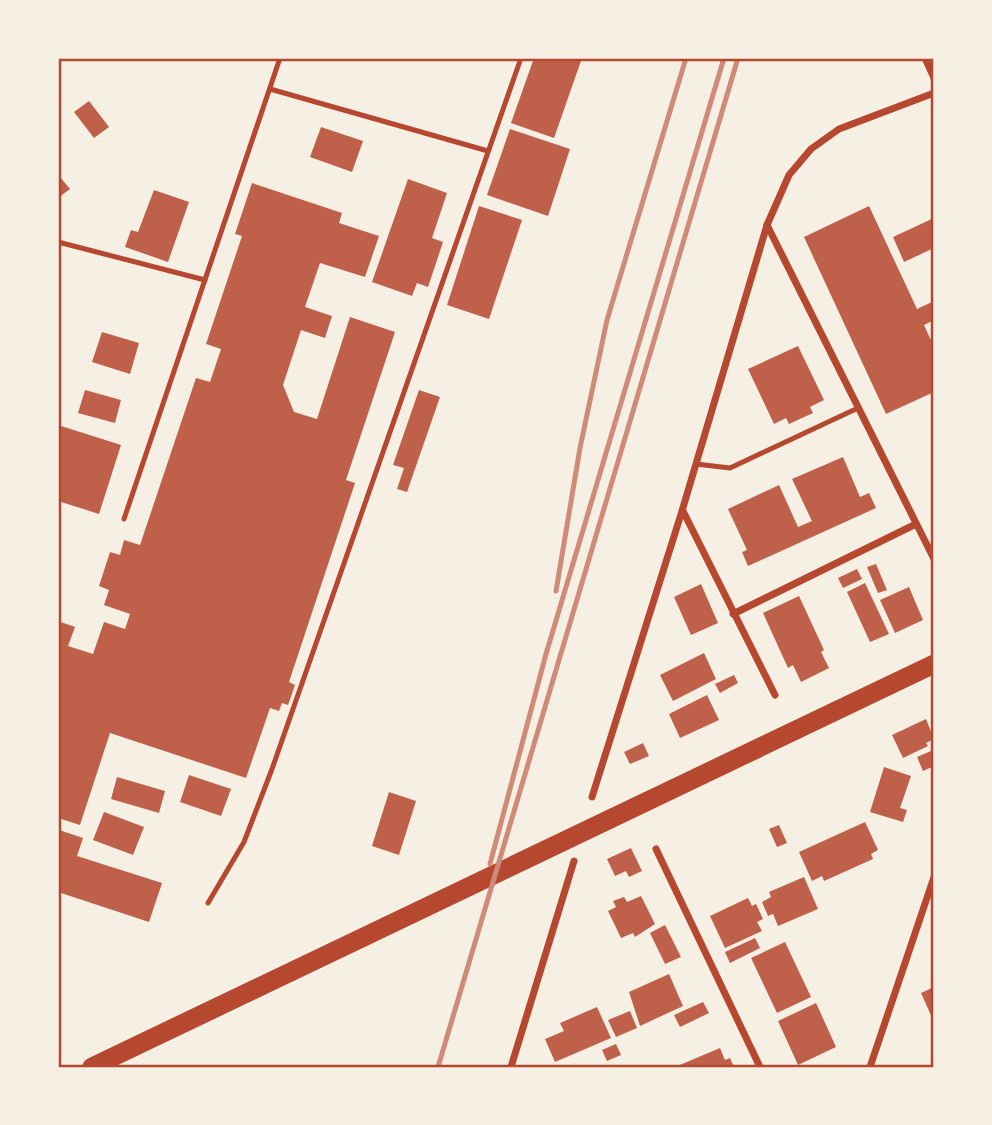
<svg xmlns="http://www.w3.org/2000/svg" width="992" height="1125" font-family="Karla,sans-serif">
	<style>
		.building { fill: #bf614a }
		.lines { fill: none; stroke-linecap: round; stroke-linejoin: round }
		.service { stroke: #b5482f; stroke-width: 5 }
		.minor { stroke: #b5482f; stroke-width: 7 }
		.trunk { stroke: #b5482f; stroke-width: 19 }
		.rail { stroke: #cf8b77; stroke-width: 5 }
		.neatline { fill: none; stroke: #b5482f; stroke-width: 2.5 }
	</style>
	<rect width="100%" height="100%" fill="#f6efe4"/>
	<g class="building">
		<path d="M534 58H582L554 138 511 123Z"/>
		<path d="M89 101 109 127 94 138 74 112Z"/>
		<path d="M321 127 363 141 352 172 310 157Z"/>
		<path d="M510 129 570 149 548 216 487 195Z"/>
		<path d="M60 177 70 189 58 198V179Z"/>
		<path d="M408 179 447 193 432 238 443 242 428 287 417 283 412 296 372 282Z"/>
		<path d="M252 183 342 213 339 223 379 236 365 277 320 263 305 307 332 316 325 338 301 330 283 385 294 412 317 419 350 317 395 332 346 480 355 483 289 682 295 685 288 705 282 703 279 711 270 708 246 778 110 733 80 825 58 818V621L75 627 68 646 93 654 104 622 125 629 130 614 104 605 109 590 99 586 110 552 120 555 124 540 140 545 196 378 210 382 221 349 206 344 242 236 235 234Z"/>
		<path d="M154 190 189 202 168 262 125 247 131 230 138 232Z"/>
		<path d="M479 206 522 220 489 319 447 305Z"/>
		<path d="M869 206 917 309 934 301V320L924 325 934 347V392L886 414 804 237Z"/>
		<path d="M934 218V248L904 262 893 237Z"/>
		<path d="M102 332 139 343 130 374 92 362Z"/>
		<path d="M798 346 824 400 810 407 813 413 789 424 786 418 774 424 748 369Z"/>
		<path d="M85 390 121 400 115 423 78 413Z"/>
		<path d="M419 390 440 397 407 492 397 489 404 468 393 465Z"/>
		<path d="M58 425 121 445 99 514 58 501Z"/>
		<path d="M843 457 860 497 869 493 876 508 748 566 742 552 747 550 728 509 779 485 798 527 812 521 792 479Z"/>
		<path d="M876 564 887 590 878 593 867 567Z"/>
		<path d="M857 569 862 579 843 588 838 578Z"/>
		<path d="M865 583 889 634 870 642 847 592Z"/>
		<path d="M701 584 718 623 691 635 674 597Z"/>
		<path d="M909 587 923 620 895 633 880 600Z"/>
		<path d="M799 596 824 650 821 652 829 668 801 682 793 665 788 668 763 613Z"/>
		<path d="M704 653 716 679 673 701 660 675Z"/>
		<path d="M734 675 738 683 720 693 715 684Z"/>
		<path d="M707 695 719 720 680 738 669 714Z"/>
		<path d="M926 719 934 739 926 743 928 746 903 758 892 735Z"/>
		<path d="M643 743 649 756 630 764 624 752Z"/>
		<path d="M931 751 934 766 923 771 917 757Z"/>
		<path d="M884 767 911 776 900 808 907 810 903 822 870 812Z"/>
		<path d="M189 775 231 789 221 816 180 802Z"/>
		<path d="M117 777 165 791 159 813 111 799Z"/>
		<path d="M389 792 416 801 399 855 372 846Z"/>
		<path d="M104 812 144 827 133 855 93 840Z"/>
		<path d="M865 822 878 850 871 854 873 859 824 881 822 876 812 881 799 852Z"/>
		<path d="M779 825 787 843 777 847 769 829Z"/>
		<path d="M59 830 83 838 77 856 162 883 149 922 58 892Z"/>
		<path d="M631 848 642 871 629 877 626 871 615 876 607 859Z"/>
		<path d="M804 877 818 909 778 926 773 914 768 916 762 902 771 897 769 892Z"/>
		<path d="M641 896 655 924 635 937 633 933 621 938 608 911 616 907 613 901 624 897 627 902Z"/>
		<path d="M748 898 752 906 756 904 763 919 757 922 762 931 725 948 710 916Z"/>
		<path d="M665 925 681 957 665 964 650 933Z"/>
		<path d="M755 938 760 948 730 963 725 952Z"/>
		<path d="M785 942 811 997 777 1013 751 958Z"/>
		<path d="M669 974 683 1006 640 1026 629 992Z"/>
		<path d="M934 987V1022L921 993Z"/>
		<path d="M703 1002 709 1013 680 1027 674 1015Z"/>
		<path d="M816 1003 836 1047 798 1065 778 1021Z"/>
		<path d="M597 1007 611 1038 555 1062 545 1039 564 1031 560 1023Z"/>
		<path d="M630 1011 637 1028 616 1037 608 1020Z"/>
		<path d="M616 1044 621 1055 607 1061 602 1050Z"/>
		<path d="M720 1048 725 1060 730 1058 734 1067H675Z"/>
	</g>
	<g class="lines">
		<g class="service">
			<path d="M270 89 488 151"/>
			<path d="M58 242 205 280"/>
			<path d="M696 464 730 468 858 408"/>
			<path d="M124 519 280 58"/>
			<path d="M208 903 244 842 272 769 521 58"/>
		</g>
		<g class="minor">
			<path d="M925 58 934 78"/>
			<path d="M767 225 934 559"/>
			<path d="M683 511 775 695"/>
			<path d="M733 614 916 524"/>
			<path d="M592 797 682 511 767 225 789 175 811 149 839 129 934 93"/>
			<path d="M656 849 760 1067"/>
			<path d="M511 1067 574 861"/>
			<path d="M870 1067 934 877"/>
		</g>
		<path class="trunk" d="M92 1067 934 664"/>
		<g class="rail">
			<path d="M556 591 580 448 607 320 686 58"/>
			<path d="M490 864 546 654 724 58"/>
			<path d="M438 1067 738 58"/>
		</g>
	</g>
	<rect width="992" height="1125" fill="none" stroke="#f6efe4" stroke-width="119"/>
	<rect x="60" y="60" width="872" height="1006" class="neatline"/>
</svg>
